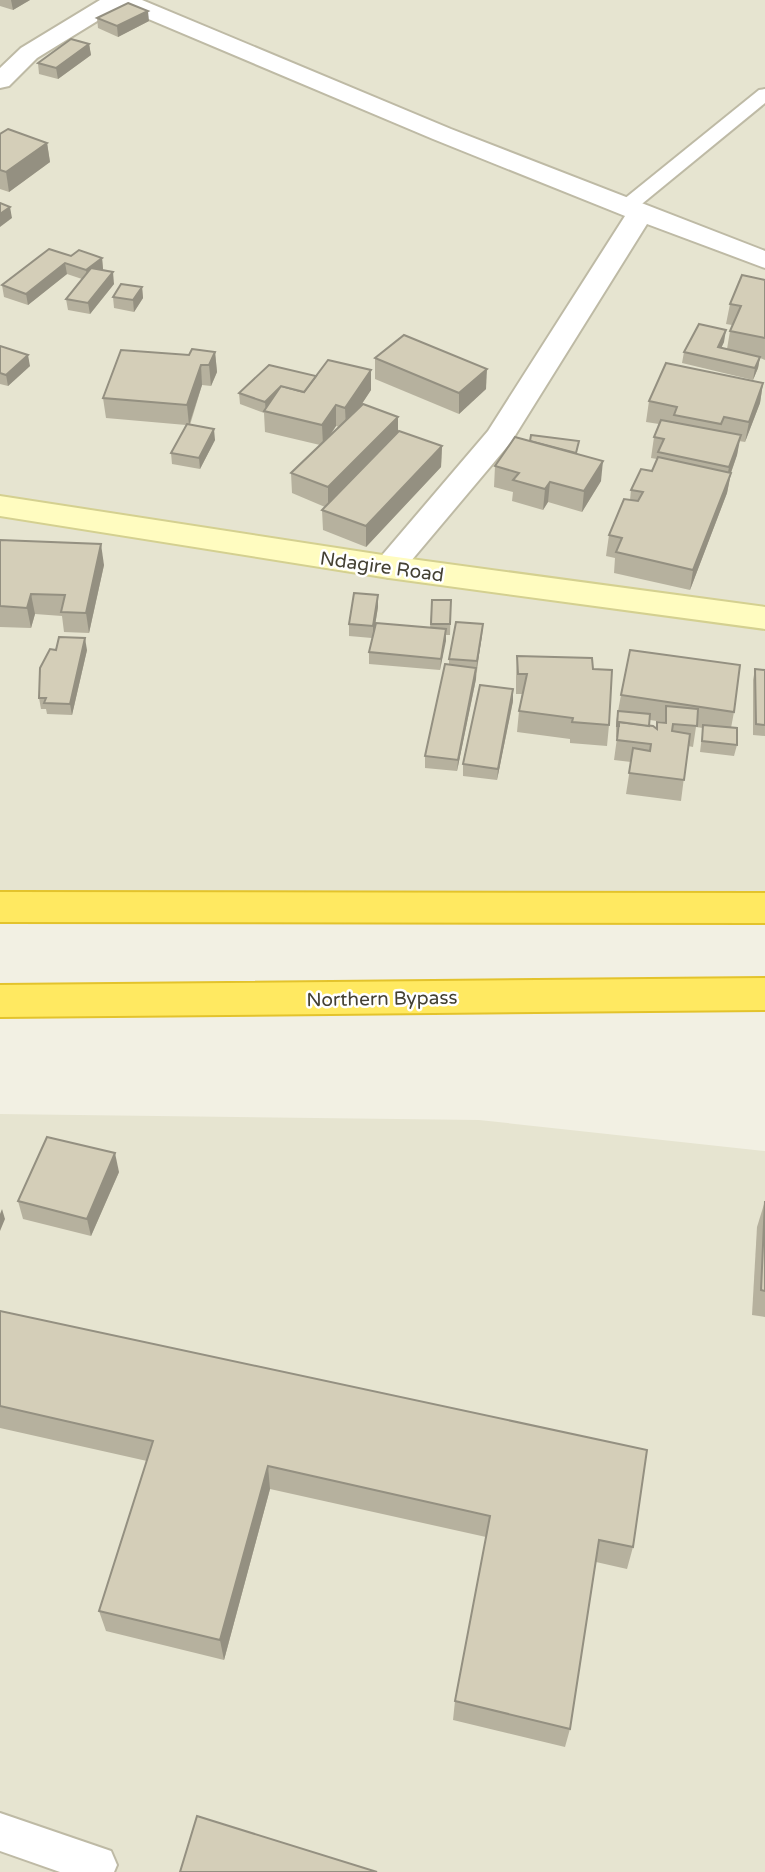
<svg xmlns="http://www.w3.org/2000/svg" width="765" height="1872" font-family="'Varela Round',sans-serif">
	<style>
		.residential { fill: #e6e4d0 }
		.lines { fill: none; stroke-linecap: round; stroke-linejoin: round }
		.lane-casing { stroke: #bebaa5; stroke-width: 4 }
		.street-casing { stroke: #bebaa5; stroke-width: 4 }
		.secondary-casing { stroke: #d4d090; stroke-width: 4 }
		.highway-casing { stroke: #e3c32c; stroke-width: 4 }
		.lane { fill: #fff; fill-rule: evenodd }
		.street { fill: #fff; fill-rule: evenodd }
		.secondary { fill: #fffcc0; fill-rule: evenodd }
		.highway { fill: #ffe961; fill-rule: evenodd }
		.wall { fill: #b6b19e; fill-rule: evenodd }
		.shaded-wall { fill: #949081 }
		.building { fill: #d4ceb8; stroke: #949081; stroke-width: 2 }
		.labels { text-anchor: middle; stroke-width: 5; stroke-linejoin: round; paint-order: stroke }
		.street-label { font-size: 19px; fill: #444133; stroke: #fff }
	</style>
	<rect width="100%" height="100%" fill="#f2f0e3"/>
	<g class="residential">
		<path d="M0 0H765V908L0 907Z"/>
		<path d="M0 1114 479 1120 765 1151V1872H0Z"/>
	</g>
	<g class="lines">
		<g class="lane-casing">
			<g id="lane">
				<path d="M765 89V103L632 212H618L615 208 618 204 759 90Z"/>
				<path d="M0 1813 111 1851 117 1865 114 1872H60L0 1851Z"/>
			</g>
		</g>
		<g class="street-casing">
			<path id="street" d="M100 0H142L451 129 765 251V268L647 224 511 442 400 574 389 578 378 574 373 567 378 560 488 431 625 216 433 139 120 7 37 58 9 86 0 88V68L21 48Z"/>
		</g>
		<g class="secondary-casing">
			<path id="secondary" d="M0 496 389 556 765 607V629L389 578 0 516Z"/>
		</g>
		<g class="highway-casing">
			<g id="highway">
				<path d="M0 892 765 893V923L0 922Z"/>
				<path d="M765 978V1010L0 1017V985Z"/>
			</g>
		</g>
		<use href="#lane" class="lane"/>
		<use href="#street" class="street"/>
		<use href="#secondary" class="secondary"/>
		<use href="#highway" class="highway"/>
	</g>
	<g class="wall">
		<path d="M0 0H30L13 10 0 6Z"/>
		<path d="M97 18 149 21 118 37 98 28Z"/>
		<path d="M89 44 91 55 58 79 39 74 38 63Z"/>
		<path d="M0 134 47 143 50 162 9 192 0 189Z"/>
		<path d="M71 256 102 258 103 269 102 270 114 284 90 314 68 310 66 299 82 279 67 274 28 305 4 297 2 285Z"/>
		<path d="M765 280V360L760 358 758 368 753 380 682 363 684 352 724 342 721 348 727 349 730 331 732 325 726 324 730 304Z"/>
		<path d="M142 287 143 298 134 312 114 308 113 297Z"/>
		<path d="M0 346 30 366 8 386 0 384Z"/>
		<path d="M215 352 217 372 211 386 202 385 190 425 215 440 200 469 172 464 171 453 186 425 106 418 103 398 189 355Z"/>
		<path d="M375 358 486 389 459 414 375 379Z"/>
		<path d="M371 370V390L361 405 398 417V432L442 446 441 467 366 547 323 530 322 510 325 507 292 493 291 473 320 445 265 432 264 413 240 404 239 393 316 376ZM336 426 339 427 330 436Z"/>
		<path d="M763 383 760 403 745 442 739 441 737 455 731 473 727 493 690 590 614 573 615 558 606 556 609 535 630 500 631 490 652 471 657 459 651 458 654 437 659 424 646 422 649 401Z"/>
		<path d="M577 454 601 481 582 512 548 502 543 510 512 501 513 492 494 487 495 466Z"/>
		<path d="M0 540 104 565 89 633 64 632 62 616 35 614 31 628 0 627Z"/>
		<path d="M432 600H451L450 635H446L440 670 369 664V652L372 638 349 636V624L378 607 374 631 430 628Z"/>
		<path d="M483 624 476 679 457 771 425 768V756L449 665V659Z"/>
		<path d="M56 650H87L72 715 47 714 46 709H41L39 698Z"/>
		<path d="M517 656 593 669 609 725 607 746 570 743V739L517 732 519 711 522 694H516V677Z"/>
		<path d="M755 669 765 670V736L753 735V680Z"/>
		<path d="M621 695 734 712 731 728 737 745 734 756 700 752 703 728 696 727 693 747 688 746 681 801 626 794 631 762 614 760 617 738 616 737V722ZM650 720 664 722V723L657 722 656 729 649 726Z"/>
		<path d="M513 701 497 780 463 776V764Z"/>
		<path d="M119 1172 91 1236 23 1219 18 1201Z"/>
		<path d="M765 1201V1317L752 1315 757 1227Z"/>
		<path d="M0 1311 633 1547 627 1569 596 1562 570 1729 565 1747 453 1720 455 1701 486 1537 270 1489 224 1660 106 1631 99 1611 147 1461 0 1428Z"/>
	</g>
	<g class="shaded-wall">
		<path d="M11 0H30L13 10Z"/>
		<path d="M148 11 149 21 118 37 117 26Z"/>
		<path d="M89 44 91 55 58 79 56 68Z"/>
		<path d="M47 143 50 162 9 192 6 172Z"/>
		<path d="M10 207 12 218 0 227V214Z"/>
		<path d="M102 258 103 269 88 281 86 270Z"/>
		<path d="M65 263 67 274 28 305 26 294Z"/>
		<path d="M113 272 114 284 90 314 88 303Z"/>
		<path d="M142 287 143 298 134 312 133 300Z"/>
		<path d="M726 330 724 342 716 359 718 347Z"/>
		<path d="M215 352 217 372 211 386 209 365Z"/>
		<path d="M28 355 30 366 8 386 6 375Z"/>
		<path d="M760 357 758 368 753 380 755 368Z"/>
		<path d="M201 365 202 385 189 425 187 405Z"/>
		<path d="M487 369 486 389 459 414V393Z"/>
		<path d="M371 370V390L346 428 345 408Z"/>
		<path d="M763 383 760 403 745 442 749 422Z"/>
		<path d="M278 389 266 412 265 402Z"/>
		<path d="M336 405V426L323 445 322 425Z"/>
		<path d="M398 417V438L328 508V487Z"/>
		<path d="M214 429 215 440 200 469 199 458Z"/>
		<path d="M741 435 737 455 728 481 731 473 727 493 690 590 693 570 725 487 729 467Z"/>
		<path d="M442 446 441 467 366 547V526Z"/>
		<path d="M603 461 601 481 582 512 584 491Z"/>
		<path d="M550 482 548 502 543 510 545 489Z"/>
		<path d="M101 544 104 565 89 633 86 613Z"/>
		<path d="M31 594 35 614 31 628 27 608Z"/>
		<path d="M378 595V607L373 638V626Z"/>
		<path d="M483 624 482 636 476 673 477 661Z"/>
		<path d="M446 629V641L440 670 441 659Z"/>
		<path d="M85 638 87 650 72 715 70 704Z"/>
		<path d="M476 668V679L457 771 458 760Z"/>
		<path d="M513 689V701L497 780 498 769Z"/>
		<path d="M115 1153 119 1172 91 1236 87 1219Z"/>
		<path d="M2 1209 5 1219 0 1231V1214Z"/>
		<path d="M268 1466 270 1489 224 1660 220 1640Z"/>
	</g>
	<g class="building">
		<path d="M128 3 148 11 117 26 97 18Z"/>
		<path d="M71 39 89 44 56 68 38 63Z"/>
		<path d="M8 129 47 143 6 172 0 170V134Z"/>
		<path d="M0 203 10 207 0 214Z"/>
		<path d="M49 249 71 256 79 250 102 258 86 270 65 263 26 294 2 285Z"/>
		<path d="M91 268 113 272 88 303 66 299Z"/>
		<path d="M742 275 765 280V338L730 331 741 306 730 304Z"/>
		<path d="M121 284 142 287 133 300 113 297Z"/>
		<path d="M699 324 726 330 718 347 760 357 755 368 684 352Z"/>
		<path d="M404 335 487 369 459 393 375 358Z"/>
		<path d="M0 346 28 355 6 375 0 373Z"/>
		<path d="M192 349 215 352 209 365H201L187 405 103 398 121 350 189 355Z"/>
		<path d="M328 360 371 370 345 408 336 405 322 425 264 411 281 386 304 392Z"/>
		<path d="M666 363 763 383 749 422 724 417 721 424 674 415 677 407 649 401Z"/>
		<path d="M269 365 316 376 304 392 281 386 265 402 239 393Z"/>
		<path d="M363 404 398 417 328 487 291 473Z"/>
		<path d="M661 420 741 435 729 467 658 452 664 439 654 437Z"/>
		<path d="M187 424 214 429 199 458 171 453Z"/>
		<path d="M399 431 442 446 366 526 322 510Z"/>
		<path d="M531 435 579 441 576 453 530 441Z"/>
		<path d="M515 437 603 461 584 491 550 482 545 489 513 480 519 473 495 466Z"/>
		<path d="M658 457 731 473 693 570 616 552 622 538 609 535 624 499 638 501 643 492 631 490 641 469 652 471Z"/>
		<path d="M0 540 101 544 86 613 61 612 65 595 31 594 27 608 0 606Z"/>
		<path d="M354 593 378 595 373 626 349 624Z"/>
		<path d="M432 600H451L450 624H431Z"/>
		<path d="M456 622 483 624 477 661 449 659Z"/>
		<path d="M376 623 446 629 441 659 369 652Z"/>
		<path d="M59 637 85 638 70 704 44 703 46 698H39L40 668 50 649 56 650Z"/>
		<path d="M630 650 740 665 734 712 621 695Z"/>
		<path d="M517 656 592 658 593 669 612 670 609 725 572 722 573 718 519 711 527 674H518Z"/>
		<path d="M445 664 476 668 458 760 425 756Z"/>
		<path d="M755 669 765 670V725L756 724Z"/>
		<path d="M480 685 513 689 498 769 463 764Z"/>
		<path d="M666 706 698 709 697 726 673 724 672 731 690 734 684 780 629 773 633 748 650 751 651 744 617 740 619 722 653 726 657 729V722L666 723Z"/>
		<path d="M618 711 650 714 649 726 619 722V726H617Z"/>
		<path d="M703 725 737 728V745L702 741Z"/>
		<path d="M47 1137 115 1153 87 1219 18 1201Z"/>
		<path d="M765 1201V1291L761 1290Z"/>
		<path d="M0 1311 647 1450 633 1547 599 1540 570 1729 455 1701 490 1516 268 1466 220 1640 99 1611 153 1441 0 1406Z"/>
		<path d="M197 1816 377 1872H180Z"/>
	</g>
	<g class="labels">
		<g class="street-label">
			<text transform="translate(382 566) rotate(8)" y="7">Ndagire Road</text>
			<text transform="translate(382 998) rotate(-1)" y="7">Northern Bypass</text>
		</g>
	</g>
</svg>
